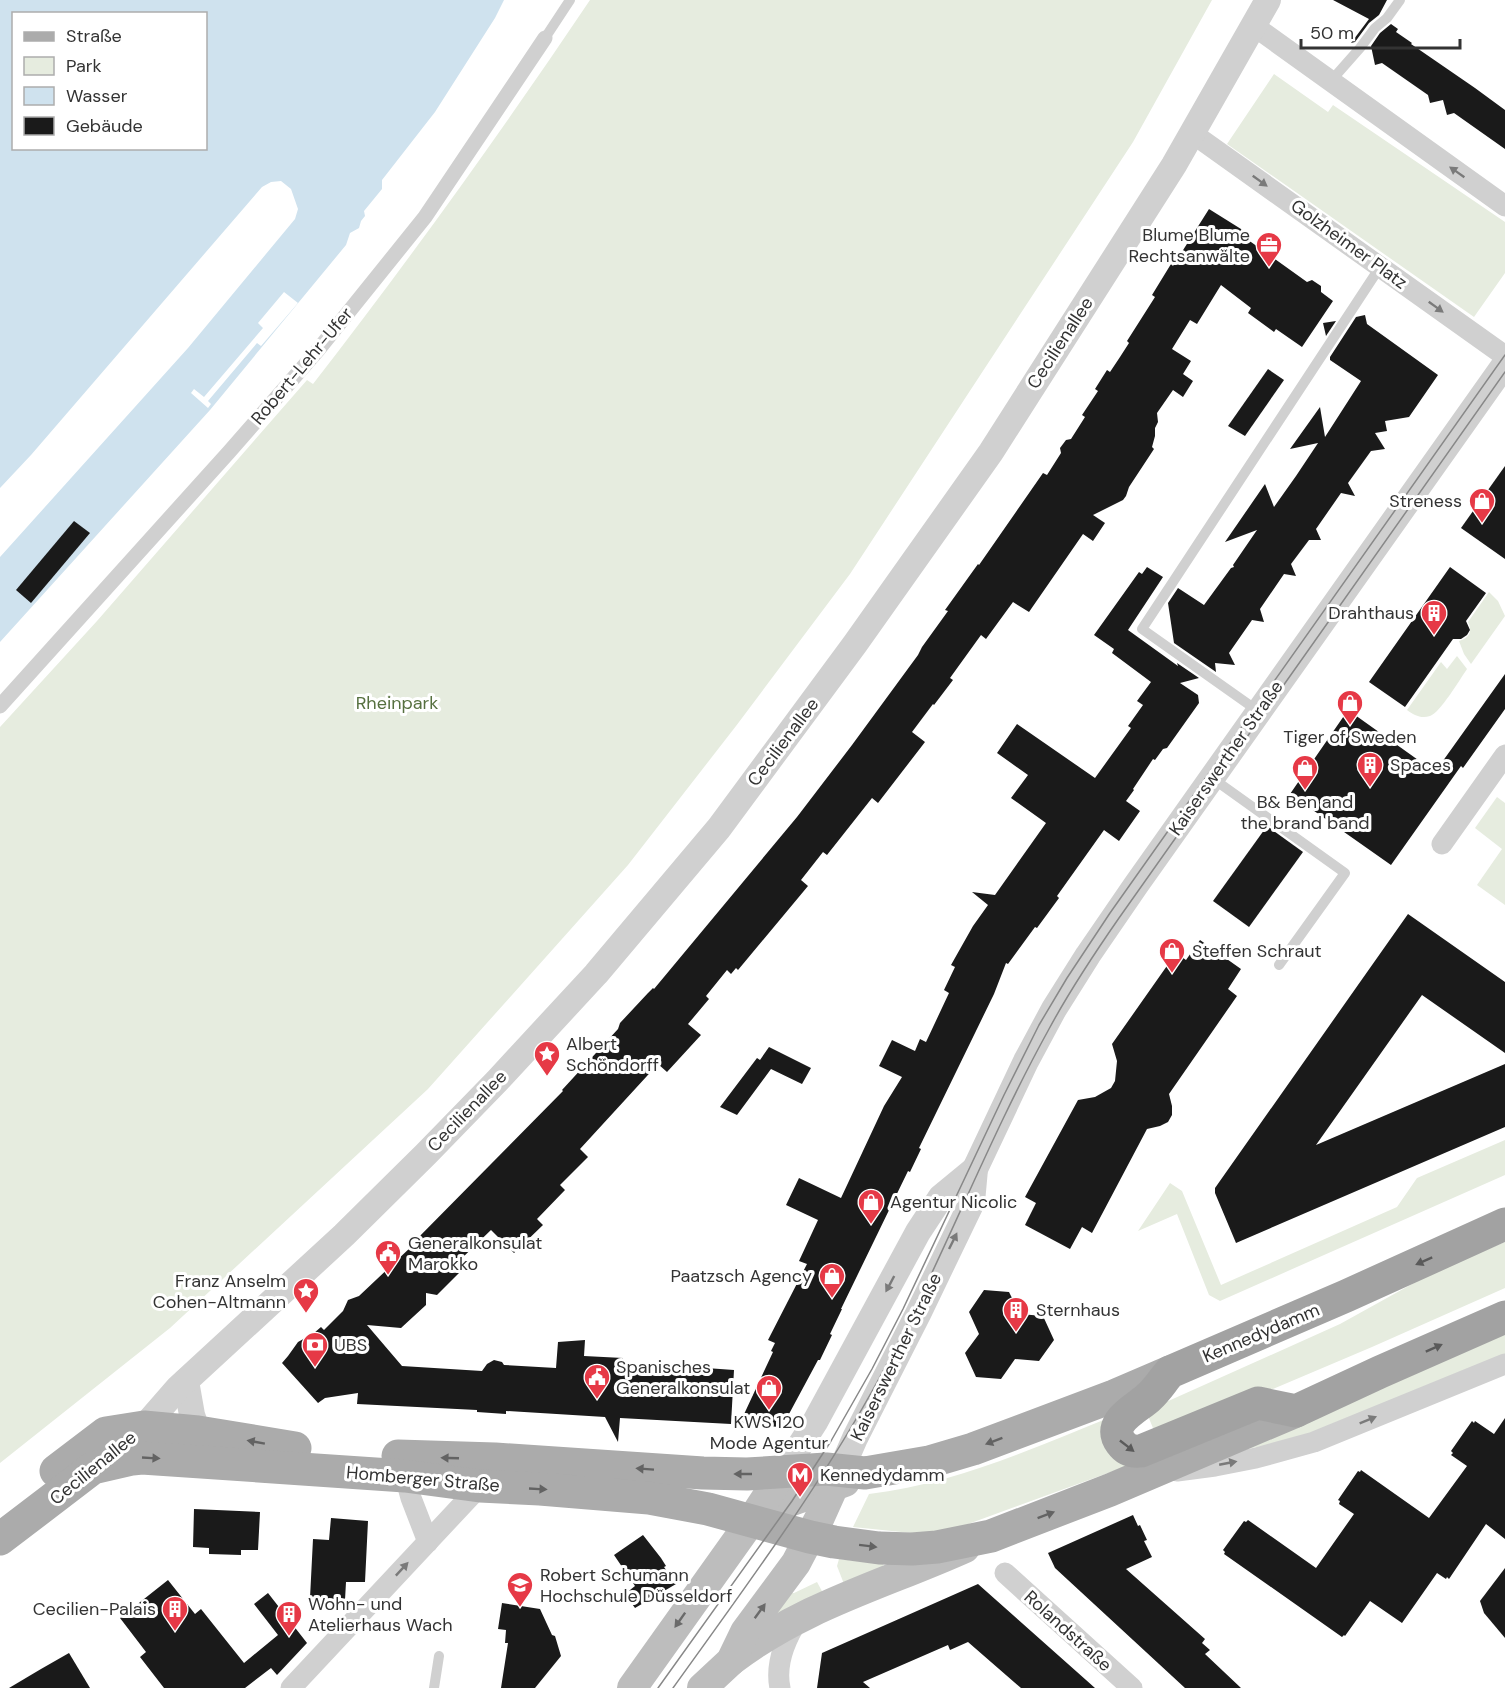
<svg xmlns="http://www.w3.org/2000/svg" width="1505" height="1688" font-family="'DM Sans',sans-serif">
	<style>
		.green { fill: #e6ecdf }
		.water { fill: #cfe2ee; fill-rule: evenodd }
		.pier { fill: #fff }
		.building { fill: #1a1a1a }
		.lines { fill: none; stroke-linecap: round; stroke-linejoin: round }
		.service { stroke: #d0d0d0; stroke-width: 10 }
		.pedestrian { stroke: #d0d0d0; stroke-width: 15 }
		.minor { stroke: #d0d0d0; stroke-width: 21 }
		.tertiary { stroke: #d0d0d0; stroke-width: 26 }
		.secondary { stroke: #bdbdbd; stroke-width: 30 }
		.primary { stroke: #ababab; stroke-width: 33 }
		.trunk { stroke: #a2a2a2; stroke-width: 33 }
		.tram { stroke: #888; stroke-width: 1.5 }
		.oneway { fill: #7a7a7a }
		.oneway2 { fill: #5a5a5a }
		.oneway3 { fill: #636363 }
		.oneway4 { fill: #6a6a6a }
		.labels { text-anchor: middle; stroke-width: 6; stroke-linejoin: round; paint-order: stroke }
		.poi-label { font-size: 18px; fill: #333; stroke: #fff; text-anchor: start }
		.street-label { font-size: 18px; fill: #333; stroke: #fff }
		.park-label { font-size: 18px; fill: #56703f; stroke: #fff }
	</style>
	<rect width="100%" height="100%" fill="#fff"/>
	<g class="green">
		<path d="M590 0H1212L1133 142 850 574 736 726 628 865 428 1089 170 1328 0 1463V727L97 621 307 380 313 384C410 259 502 131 590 0Z"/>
		<path d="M1274 74 1328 112 1333 105 1505 222V273L1474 317 1227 144Z"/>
		<path d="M1489 592 1498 601 1505 616 1471 664 1464 654 1459 641C1469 638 1473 632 1468 622Z"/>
		<path d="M1457 656 1467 669C1460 679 1440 713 1430 716 1421 719 1414 715 1407 710L1441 662 1447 669Z"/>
		<path d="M1497 797 1505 803V905L1477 885 1502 849 1475 828Z"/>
		<path d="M1505 1140V1175L1220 1301 1209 1295 1177 1214 1138 1231 1170 1183 1182 1191 1221 1285 1397 1207 1417 1178Z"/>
		<path d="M1505 1242V1288L1372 1347 1169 1433H1155L1146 1411 1340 1324 1432 1273Z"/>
		<path d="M1505 1333V1359L1320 1435 1247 1449Z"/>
		<path d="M1116 1415 1141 1461 960 1527 921 1534 853 1527 869 1494C956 1484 1036 1447 1116 1415Z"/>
		<path d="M839 1559 883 1564 884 1569 844 1584 837 1566Z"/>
		<path d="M817 1582 823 1593 774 1615 788 1593H794Z"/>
	</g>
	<path class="water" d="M0 0H504L495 18 435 112 382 180V189L364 211 365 216 361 221 359 228 350 233 346 245 210 410 0 642V557L188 348 295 219 298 209 291 189 281 181 271 182 262 187 31 455 0 488ZM14 14H206V148H14Z"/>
	<path class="pier" d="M284 292 298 303 261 346 257 343 208 401 211 404 208 408 191 393 194 389 204 397 263 328 258 323Z"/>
	<g class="building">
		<path d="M1333 0H1387L1379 15 1369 23 1355 42 1351 43 1369 19Z"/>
		<path d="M1391 24 1398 29 1396 32 1412 43 1411 44 1475 88 1505 110V149L1454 113 1447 115 1443 100 1430 103 1428 95 1382 63 1375 65 1371 46 1380 33Z"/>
		<path d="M1209 209 1241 229 1244 237 1307 282 1312 280 1321 286V292L1333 301 1302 347 1276 329 1274 332 1248 313 1251 308 1221 285 1197 324 1190 320 1172 349 1191 361 1183 374 1193 381 1183 397 1173 390 1157 413 1158 422 1155 428V436L1152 447 1154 449 1129 487 1126 496 1123 500 1093 515 1105 523 1093 541 1083 534 1029 612 1013 602 986 639 981 635 950 678 953 680 934 705 933 704 912 732 925 742 878 803 872 798 827 855 823 852 801 880 808 886 738 970 736 968 731 974 727 970 706 996 709 999 688 1024 701 1035 667 1072 658 1064 580 1149 588 1157 560 1185 565 1190 537 1219 543 1225 514 1253 491 1230 460 1260 463 1264 461 1271 437 1295 426 1293V1305L401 1328 367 1325 402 1366 482 1371 487 1364 494 1360 502 1362 504 1365 556 1368 558 1342 585 1340 584 1356 623 1358 622 1368 706 1375V1368L734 1370 731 1424 620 1418 618 1442 605 1417 506 1411V1414L477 1412V1410L357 1404 358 1393 325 1398 318 1403 282 1363 288 1356 298 1342 314 1333 321 1327 324 1330 343 1311 348 1300 359 1296 412 1246 411 1245 563 1091 562 1090 618 1029 620 1023 648 993 653 988 654 989 797 817 852 745 918 655 922 647 948 611 945 610 978 564 979 565 1043 473 1047 475 1061 453 1060 448 1066 440 1071 439 1085 417 1082 415 1098 391 1095 389 1107 370 1110 372 1120 357 1129 343 1127 341 1155 297 1152 295 1171 264 1173 266Z"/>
		<path d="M1365 315 1367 324 1438 375 1409 417 1385 421 1387 431 1375 433 1385 449 1371 451 1348 483 1355 496 1341 493 1316 529 1321 540H1309L1291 564 1296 576 1284 574 1260 609 1264 622 1252 620 1229 653 1235 665 1215 663 1216 672 1174 643 1168 603 1178 588 1204 605 1231 568 1234 567 1233 565 1257 530 1225 542 1265 484 1274 507 1296 476 1318 443 1290 449 1320 407 1325 437 1361 381 1330 360V357L1356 317Z"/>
		<path d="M1336 321 1326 336 1323 323Z"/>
		<path d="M1268 369 1284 380 1245 436 1228 426Z"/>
		<path d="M1505 466V559L1461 528Z"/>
		<path d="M74 521 90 533 31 603 16 590Z"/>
		<path d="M1147 567 1163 577 1128 630 1178 666 1177 663 1199 678 1180 683 1198 695 1199 703 1167 748 1163 749 1155 760 1153 759 1133 789 1134 790 1126 801 1140 811 1119 841 1104 830 1057 896 1059 898 1037 928 1035 927 1008 964 1006 963 994 994 919 1148 921 1149 910 1172 908 1171 841 1309H842L830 1334 832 1335 820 1360H818L782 1427 739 1425 773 1352 771 1351 775 1343 768 1340 807 1264 799 1261 818 1220 786 1205 799 1178 841 1198 884 1106 902 1077 879 1066 892 1040 915 1051 920 1039 926 1042 949 993 944 990 955 967 951 965 973 926 988 905 972 892 995 895 1046 823 1011 798 1028 775 997 753 1017 724 1095 778 1131 728 1128 726 1143 705 1137 701 1151 682 1112 653 1114 649 1094 635 1139 572 1142 574Z"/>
		<path d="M1450 567 1486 593 1466 621 1470 630 1467 635 1461 639H1453L1405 707 1369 682Z"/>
		<path d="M1505 674V709L1463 768 1461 766 1391 865 1290 794 1348 710 1435 772Z"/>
		<path d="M1267 826 1303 852 1249 927 1213 901Z"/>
		<path d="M1408 914 1505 982V1053L1422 995 1316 1145 1505 1064V1127L1236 1243 1215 1193V1188Z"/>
		<path d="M1200 940 1241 969 1228 989 1237 996 1169 1094 1172 1106V1115L1168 1122 1160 1126 1147 1129 1092 1233 1082 1227 1070 1249 1025 1225 1036 1203 1025 1197 1078 1100 1095 1097 1111 1088 1115 1081 1117 1061 1112 1044 1176 953 1186 960Z"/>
		<path d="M769 1047 811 1068 802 1084 771 1069 737 1115 720 1107 757 1058 760 1060Z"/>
		<path d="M984 1290 1009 1292 1020 1314 1043 1316 1054 1340 1039 1361 1015 1359 1001 1379 976 1377 965 1353 979 1334 969 1312Z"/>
		<path d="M1505 1418V1539L1486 1524 1449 1579 1447 1577 1446 1579 1437 1573 1402 1623 1370 1601 1345 1636 1344 1635 1342 1637 1224 1554 1225 1552 1223 1550 1244 1521 1246 1522 1248 1520 1316 1568 1354 1514 1339 1504 1340 1501 1338 1500 1358 1471 1360 1472 1361 1470 1429 1518 1467 1466 1451 1455 1453 1453 1451 1451 1472 1421 1474 1423 1475 1421 1494 1434Z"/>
		<path d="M194 1509 260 1512 258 1550H241V1555L209 1554V1548L193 1547Z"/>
		<path d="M1133 1515 1138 1526 1140 1525 1147 1540 1144 1541 1152 1557 1126 1569 1205 1639 1202 1643 1210 1650 1205 1654 1241 1688H1185L1055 1568 1048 1553Z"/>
		<path d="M331 1518 368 1521 365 1582H346L345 1600 310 1598 313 1539 329 1540Z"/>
		<path d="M643 1535 661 1558 666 1566 664 1567 676 1584 635 1608 625 1594 635 1586 614 1555Z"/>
		<path d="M1505 1568V1638L1484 1613 1480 1601Z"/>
		<path d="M168 1580 195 1614 201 1609 244 1663 278 1635 254 1604 268 1593 307 1643 277 1675 271 1668 245 1688H164L140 1657 146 1652 120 1618Z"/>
		<path d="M978 1584 1095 1688H1021L968 1642 950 1650 948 1645 863 1682 870 1688H817L822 1653Z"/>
		<path d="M502 1603 540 1609 552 1635 555 1636 561 1656 535 1688H501L508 1643H505L506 1630 498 1629Z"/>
		<path d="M69 1653 90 1688H9L41 1669Z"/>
	</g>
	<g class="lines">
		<g class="service">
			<path d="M545 38 570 0"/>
			<path d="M1330 82 1360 48 1375 28 1387 18 1400 0"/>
			<path d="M1258 711 1142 629 1380 267"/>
			<path d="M1212 778 1345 873 1279 965"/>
			<path d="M434 1688 439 1656"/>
		</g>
		<path class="pedestrian" d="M0 706 229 452 318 350 425 217 545 38"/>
		<g class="minor">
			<path d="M1254 26 1505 206"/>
			<path d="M1192 133 1505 356"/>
			<path d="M1442 844 1505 755"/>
			<path d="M1177 1471 1215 1466 1256 1458 1314 1442 1505 1364"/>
			<path d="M405 1476 411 1498 428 1542"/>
			<path d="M1005 1573 1132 1688"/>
			<path d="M291 1688 480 1486"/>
			<path d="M780 1688C775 1664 786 1638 799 1618"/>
		</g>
		<g class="tertiary">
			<path d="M186 1381 192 1415 198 1432"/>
			<path d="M133 1435 144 1427 178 1388 344 1235 426 1154 497 1081 596 974 719 828 855 644 991 452 1174 165 1268 0"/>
			<path d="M841 1470 855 1438 919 1312 972 1202 975 1169 1026 1061 1054 1009 1088 955 1136 885 1505 364"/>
			<path d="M783 1472 815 1422 918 1232 941 1197 975 1169"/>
		</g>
		<g class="secondary">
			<path d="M751 1521 773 1508 845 1482"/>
			<path d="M731 1661C802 1606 885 1584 965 1548"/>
			<path d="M632 1688 751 1521 783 1472"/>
			<path d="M702 1688 731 1661 745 1632 796 1563 819 1519 841 1470"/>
		</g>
		<g class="primary">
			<path d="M398 1456 495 1459 703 1473 747 1474 826 1469 865 1473 929 1462 973 1449 1114 1396 1170 1372"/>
			<path d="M56 1471 106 1433 144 1427 198 1432 295 1448"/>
			<path d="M0 1539 93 1468 132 1459 142 1458 405 1476 480 1486 540 1489 649 1498 708 1509 810 1537 834 1542 879 1548 912 1549 937 1547 991 1536 1110 1490 1296 1411"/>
		</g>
		<path class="trunk" d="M1505 1224 1346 1296 1170 1372C1163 1380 1157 1390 1149 1397 1138 1408 1105 1422 1121 1443 1126 1450 1133 1452 1141 1451L1258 1403 1296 1411 1380 1372 1505 1317"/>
		<g class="tram">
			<path d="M658 1688 792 1501 831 1441 872 1369 903 1309 1004 1095 1039 1025 1067 978 1110 913 1505 355"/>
			<path d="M673 1688C746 1586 821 1486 881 1375 942 1262 987 1141 1049 1029 1070 990 1094 954 1119 918L1505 372"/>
		</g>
	</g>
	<defs><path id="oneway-solid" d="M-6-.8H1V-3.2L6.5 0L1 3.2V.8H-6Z" transform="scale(1.5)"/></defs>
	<g class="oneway">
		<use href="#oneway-solid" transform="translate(1457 172) rotate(-145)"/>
		<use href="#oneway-solid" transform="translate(1260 181) rotate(36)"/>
		<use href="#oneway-solid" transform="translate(1436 307) rotate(36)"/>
		<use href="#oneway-solid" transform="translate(953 1241) rotate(-64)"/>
		<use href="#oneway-solid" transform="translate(890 1284) rotate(118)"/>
		<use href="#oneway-solid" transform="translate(1368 1420) rotate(-22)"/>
		<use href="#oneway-solid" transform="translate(1228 1463) rotate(-11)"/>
		<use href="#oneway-solid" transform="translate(402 1569) rotate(-47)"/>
	</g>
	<g class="oneway2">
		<use href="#oneway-solid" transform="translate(1424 1261) rotate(156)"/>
		<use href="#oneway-solid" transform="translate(1434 1348) rotate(-24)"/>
		<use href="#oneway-solid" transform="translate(1127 1446) rotate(38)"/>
	</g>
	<g class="oneway3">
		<use href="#oneway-solid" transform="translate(994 1441) rotate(159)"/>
		<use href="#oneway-solid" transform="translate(256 1442) rotate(-170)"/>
		<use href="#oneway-solid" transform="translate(151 1458) rotate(3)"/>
		<use href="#oneway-solid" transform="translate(450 1458) rotate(-178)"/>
		<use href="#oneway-solid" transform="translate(645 1469) rotate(-176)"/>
		<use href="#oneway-solid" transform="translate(743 1474) rotate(180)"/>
		<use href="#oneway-solid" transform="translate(538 1489) rotate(3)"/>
		<use href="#oneway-solid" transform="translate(1046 1515) rotate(-21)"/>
		<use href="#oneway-solid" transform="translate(868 1546) rotate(7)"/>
	</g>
	<g class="oneway4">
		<use href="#oneway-solid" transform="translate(760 1611) rotate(-54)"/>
		<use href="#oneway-solid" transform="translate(680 1620) rotate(125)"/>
	</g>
	<defs>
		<g id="office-pin" transform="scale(1.35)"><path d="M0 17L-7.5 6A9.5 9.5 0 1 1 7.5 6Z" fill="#e63946" stroke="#fff"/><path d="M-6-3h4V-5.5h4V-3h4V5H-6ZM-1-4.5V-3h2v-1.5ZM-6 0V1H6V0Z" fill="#fff"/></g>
		<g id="shop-pin" transform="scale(1.35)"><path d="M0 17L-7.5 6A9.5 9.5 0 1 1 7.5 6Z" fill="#e63946" stroke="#fff"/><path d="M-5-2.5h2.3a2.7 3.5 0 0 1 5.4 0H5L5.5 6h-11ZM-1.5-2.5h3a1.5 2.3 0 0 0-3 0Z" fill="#fff"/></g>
		<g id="building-pin" transform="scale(1.35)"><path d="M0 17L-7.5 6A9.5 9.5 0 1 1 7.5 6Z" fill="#e63946" stroke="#fff"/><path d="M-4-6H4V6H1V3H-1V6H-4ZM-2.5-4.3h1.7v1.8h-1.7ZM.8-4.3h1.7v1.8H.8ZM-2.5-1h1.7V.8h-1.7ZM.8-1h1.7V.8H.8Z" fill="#fff"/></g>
		<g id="sight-pin" transform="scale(1.35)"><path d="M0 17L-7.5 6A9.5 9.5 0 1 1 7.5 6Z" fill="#e63946" stroke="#fff"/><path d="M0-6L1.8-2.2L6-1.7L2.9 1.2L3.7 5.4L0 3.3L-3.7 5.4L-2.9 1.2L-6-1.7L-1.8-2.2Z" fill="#fff"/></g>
		<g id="civic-pin" transform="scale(1.35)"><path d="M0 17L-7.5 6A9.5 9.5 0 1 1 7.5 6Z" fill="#e63946" stroke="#fff"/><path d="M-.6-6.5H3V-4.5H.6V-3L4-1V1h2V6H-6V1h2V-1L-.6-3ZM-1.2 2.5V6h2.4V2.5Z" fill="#fff"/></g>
		<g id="bank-pin" transform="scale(1.35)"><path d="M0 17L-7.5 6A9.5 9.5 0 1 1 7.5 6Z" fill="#e63946" stroke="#fff"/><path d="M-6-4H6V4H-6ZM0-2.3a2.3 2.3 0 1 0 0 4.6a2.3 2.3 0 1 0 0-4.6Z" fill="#fff"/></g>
		<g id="metro-pin" transform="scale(1.35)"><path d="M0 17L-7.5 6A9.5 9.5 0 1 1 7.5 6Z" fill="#e63946" stroke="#fff"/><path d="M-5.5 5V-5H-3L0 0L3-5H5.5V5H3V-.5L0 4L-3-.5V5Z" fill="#fff"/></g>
		<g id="university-pin" transform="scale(1.35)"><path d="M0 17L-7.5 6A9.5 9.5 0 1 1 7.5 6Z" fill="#e63946" stroke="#fff"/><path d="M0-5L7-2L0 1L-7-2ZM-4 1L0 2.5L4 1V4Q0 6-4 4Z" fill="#fff"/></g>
	</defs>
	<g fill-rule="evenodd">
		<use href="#office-pin" x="1269" y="245"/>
		<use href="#shop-pin" x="1482" y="501"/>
		<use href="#building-pin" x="1434" y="613"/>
		<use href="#shop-pin" x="1350" y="703"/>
		<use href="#building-pin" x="1370" y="765"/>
		<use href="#shop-pin" x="1305" y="768"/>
		<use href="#shop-pin" x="1172" y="951"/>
		<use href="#sight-pin" x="547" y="1054"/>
		<use href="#shop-pin" x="871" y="1202"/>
		<use href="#civic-pin" x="388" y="1253"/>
		<use href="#shop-pin" x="832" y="1276"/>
		<use href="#sight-pin" x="306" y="1291"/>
		<use href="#building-pin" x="1016" y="1310"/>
		<use href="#bank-pin" x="315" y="1345"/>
		<use href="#civic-pin" x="597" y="1377"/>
		<use href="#shop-pin" x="769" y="1388"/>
		<use href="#metro-pin" x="800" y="1475"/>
		<use href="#university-pin" x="520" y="1585"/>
		<use href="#building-pin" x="175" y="1609"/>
		<use href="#building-pin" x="289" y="1614"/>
	</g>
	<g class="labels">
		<g class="poi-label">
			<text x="1250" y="241" text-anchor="end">Blume Blume<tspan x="1250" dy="21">Rechtsanwälte</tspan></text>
			<text x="1462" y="507" text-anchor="end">Streness</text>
			<text x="1414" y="619" text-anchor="end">Drahthaus</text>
			<text x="1350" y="743" text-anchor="middle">Tiger of Sweden</text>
			<text x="1390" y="771">Spaces</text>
			<text x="1305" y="808" text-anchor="middle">B&amp; Ben and<tspan x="1305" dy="21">the brand band</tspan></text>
			<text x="1192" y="957">Steffen Schraut</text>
			<text x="566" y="1050">Albert<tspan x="566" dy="21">Schöndorff</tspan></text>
			<text x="890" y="1208">Agentur Nicolic</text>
			<text x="408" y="1249">Generalkonsulat<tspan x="408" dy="21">Marokko</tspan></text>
			<text x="812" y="1282" text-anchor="end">Paatzsch Agency</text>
			<text x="286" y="1287" text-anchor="end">Franz Anselm<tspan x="286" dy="21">Cohen-Altmann</tspan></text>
			<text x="1036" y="1316">Sternhaus</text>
			<text x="334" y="1351">UBS</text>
			<text x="616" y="1373">Spanisches<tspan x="616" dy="21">Generalkonsulat</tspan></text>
			<text x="769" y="1428" text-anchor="middle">KWS 120<tspan x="769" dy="21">Mode Agentur</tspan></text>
			<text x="820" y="1481">Kennedydamm</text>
			<text x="540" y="1581">Robert Schumann<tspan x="540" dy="21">Hochschule Düsseldorf</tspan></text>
			<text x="308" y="1610">Wohn- und<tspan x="308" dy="21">Atelierhaus Wach</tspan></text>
			<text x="156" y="1615" text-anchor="end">Cecilien-Palais</text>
		</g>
		<g class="street-label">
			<text transform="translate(1349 244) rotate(36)" y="6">Golzheimer Platz</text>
			<text transform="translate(1060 343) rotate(-57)" y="6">Cecilienallee</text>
			<text transform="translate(302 366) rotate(-50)" y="6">Robert-Lehr-Ufer</text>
			<text transform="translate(783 742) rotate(-53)" y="6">Cecilienallee</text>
			<text transform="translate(1226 758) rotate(-55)" y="6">Kaiserswerther Straße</text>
			<text transform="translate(467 1111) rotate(-46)" y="6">Cecilienallee</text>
			<text transform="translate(1261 1333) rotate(-23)" y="6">Kennedydamm</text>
			<text transform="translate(896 1357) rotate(-64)" y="6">Kaiserswerther Straße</text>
			<text transform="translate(93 1468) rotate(-39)" y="6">Cecilienallee</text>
			<text transform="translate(423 1479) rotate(5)" y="6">Homberger Straße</text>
			<text transform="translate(1068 1631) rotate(42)" y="6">Rolandstraße</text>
		</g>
		<g class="park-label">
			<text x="397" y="709">Rheinpark</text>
		</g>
	</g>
	<rect x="12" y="12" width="195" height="138" fill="#ffffff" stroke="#adadad" stroke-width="1.5"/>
	<rect x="24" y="32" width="30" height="9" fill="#ababab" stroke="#adadad" stroke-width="1.5"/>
	<text x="66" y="42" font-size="18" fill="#333333">Straße</text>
	<rect x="24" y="57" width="30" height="18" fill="#e6ecdf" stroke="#adadad" stroke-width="1.5"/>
	<text x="66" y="72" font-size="18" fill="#333333">Park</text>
	<rect x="24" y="87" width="30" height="18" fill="#cfe2ee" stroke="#adadad" stroke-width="1.5"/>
	<text x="66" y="102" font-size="18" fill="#333333">Wasser</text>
	<rect x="24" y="117" width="30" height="18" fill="#1a1a1a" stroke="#adadad" stroke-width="1.5"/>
	<text x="66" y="132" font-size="18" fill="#333333">Gebäude</text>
	<path d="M1301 39v9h159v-9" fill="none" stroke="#333333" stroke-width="3"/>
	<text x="1310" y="39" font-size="18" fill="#333333" stroke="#ffffff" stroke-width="4.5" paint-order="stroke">50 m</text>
</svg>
